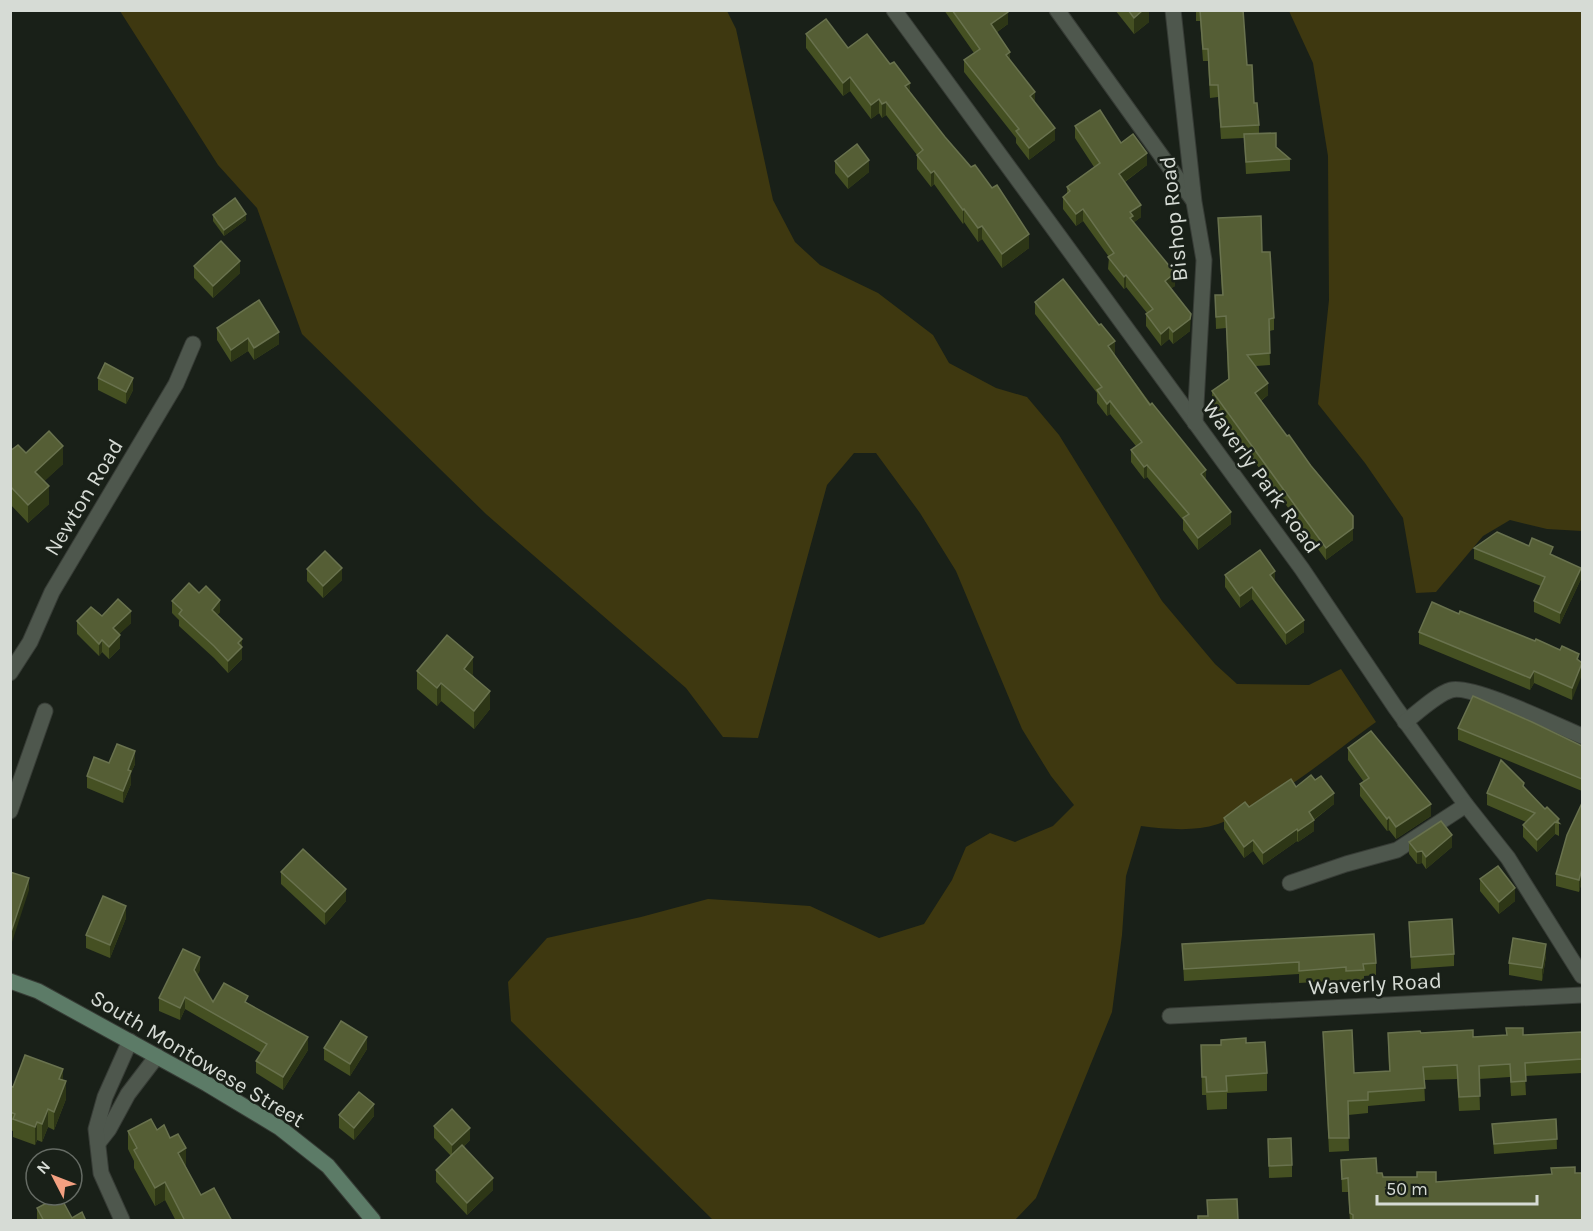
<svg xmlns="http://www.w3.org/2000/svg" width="1593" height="1231" font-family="Karla,sans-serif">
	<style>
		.green { fill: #3e3810 }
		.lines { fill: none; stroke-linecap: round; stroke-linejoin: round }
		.minor-casing { stroke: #373c36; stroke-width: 17 }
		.secondary-casing { stroke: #373c36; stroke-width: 17 }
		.minor { stroke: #4e574d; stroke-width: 15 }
		.secondary { stroke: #5c7b67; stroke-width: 15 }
		.wall { fill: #455022 }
		.shaded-wall { fill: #2d3616 }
		.building { fill: #555e35; stroke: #69724e; stroke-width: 1.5 }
		.labels { text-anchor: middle; stroke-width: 5; stroke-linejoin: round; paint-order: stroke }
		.street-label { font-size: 22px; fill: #d6dbd5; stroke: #192018 }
	</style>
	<rect width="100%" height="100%" fill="#192018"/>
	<g class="green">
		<path d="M120 11H727L736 29 773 200 795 242 820 265 878 293 933 335 949 363 996 388 1027 397 1059 435 1162 601 1215 664 1237 684 1309 685 1341 669 1376 722C1330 755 1271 806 1218 824 1194 832 1166 829 1141 826L1126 876 1122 935 1112 1012 1036 1198 1015 1220H713L511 1021 508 982 547 938 641 917 708 899 810 906 879 938 924 924 952 880 966 847 990 833 1015 842 1053 826 1074 805 1051 776 1022 729 956 571 920 513 876 453H854L827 485 758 738 723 737 686 688 486 514 302 334 257 208 218 165Z"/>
		<path d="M1289 11H1582V531L1547 529 1510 520 1483 536 1436 592 1416 593 1403 518 1365 463 1318 404 1329 300 1328 156 1313 63Z"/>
	</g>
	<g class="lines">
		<g class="minor-casing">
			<g id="minor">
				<path d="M894 10 1302 569 1395 707 1466 805 1508 858 1582 976"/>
				<path d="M1057 10 1193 200"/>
				<path d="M1173 10 1194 202 1204 260 1195 423"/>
				<path d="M10 673 30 642 52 592 176 384 193 344"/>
				<path d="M1405 722C1417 713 1437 694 1451 690 1472 684 1558 726 1582 736"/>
				<path d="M10 811 45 711"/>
				<path d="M1290 883 1346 864 1397 850 1466 805"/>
				<path d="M1170 1016 1582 995"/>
				<path d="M98 1143 109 1129 128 1094 157 1056"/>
				<path d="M122 1220 101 1173 96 1129 105 1097 130 1041"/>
			</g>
		</g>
		<g class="secondary-casing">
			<path id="secondary" d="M10 981 38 991 207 1084 280 1128 328 1166 373 1220"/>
		</g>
		<use href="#minor" class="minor"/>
		<use href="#secondary" class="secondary"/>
	</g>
	<g class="wall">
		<path d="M944 10H1007L1008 24 997 32 1010 60 1035 103 1055 140 1029 160 1016 143V138L964 72V60L974 53Z"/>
		<path d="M1115 10H1149V22L1134 34Z"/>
		<path d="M1196 10H1243L1247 65 1259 125V134L1276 147 1290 159V171L1246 174 1244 138 1221 139 1218 97 1210 98 1208 61H1203L1200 21H1196Z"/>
		<path d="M806 34 848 48 910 92 1029 248 1002 268 982 239 978 242 964 222 963 224 934 184 931 187 917 169V155L886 115 882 118 879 113 871 119 850 91 843 96 806 48Z"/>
		<path d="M1075 126 1121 143 1147 165 1125 182 1141 217 1133 223 1175 286 1171 288 1190 331 1173 344 1169 339 1161 346 1146 326V314L1147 313 1126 287 1124 289 1108 269 1109 257 1083 221 1076 226 1063 209V197L1067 194V187L1094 167 1075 138Z"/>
		<path d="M835 161 869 172 848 189 835 173Z"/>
		<path d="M213 215 246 220 224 236 213 221Z"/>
		<path d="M1218 218 1262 252 1274 318V330L1269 331 1270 365 1256 366 1268 395 1261 401 1287 436 1353 516V540L1326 560 1212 403V391L1228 379 1226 328 1216 329 1215 295H1222Z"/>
		<path d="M194 266 240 273 213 298 194 278Z"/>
		<path d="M1035 302 1115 353 1114 354 1206 479 1231 524 1198 550 1183 530V520L1147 477 1144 479 1131 462V450L1136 446 1110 414 1107 416 1097 403V393L1035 314Z"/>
		<path d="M217 328 279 344 254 360 248 351 231 362 217 340Z"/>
		<path d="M98 378 133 390 126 404 98 390Z"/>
		<path d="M10 451 26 453 63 464 44 481 49 504 28 523 10 504Z"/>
		<path d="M1529 546 1553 555 1581 579 1560 624 1534 612V601L1541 586 1474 559V548Z"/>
		<path d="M307 569 342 580 323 598 307 581Z"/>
		<path d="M1225 575 1275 581 1304 632 1286 645 1252 599 1240 608 1225 587Z"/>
		<path d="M172 601 220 612 217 615 242 639V659L228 673 214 658 179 626V620L172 613Z"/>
		<path d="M1459 614 1560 650 1579 654 1572 700 1534 683 1530 690 1419 644V632Z"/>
		<path d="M102 616 131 623 119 634 120 648 109 659 102 652 99 656 77 634V621Z"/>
		<path d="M417 671 473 675 490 709 474 729 441 701 437 706 417 689Z"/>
		<path d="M1458 728 1582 746V791L1458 740Z"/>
		<path d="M1348 748 1431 816 1396 839 1389 830 1387 831 1360 796V784L1364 782 1348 760Z"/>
		<path d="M109 763 135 764 131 773V784L123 803 87 788V776Z"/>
		<path d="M1296 787 1334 804 1314 820V831L1298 842 1297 841 1263 865 1253 851 1244 858 1224 829V818Z"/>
		<path d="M1524 788 1545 809 1559 819V836L1555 834 1537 852 1523 837V825L1526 822 1487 805V793Z"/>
		<path d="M1582 803V881L1579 892 1556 886V874Z"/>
		<path d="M1409 842 1452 847 1426 869 1422 863 1417 864 1409 854Z"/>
		<path d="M281 872 346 901 325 925 281 884Z"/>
		<path d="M1480 879 1515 901 1499 914 1480 891Z"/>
		<path d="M126 918 110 958 86 948V935Z"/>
		<path d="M1409 922 1454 954V966L1411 969Z"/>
		<path d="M1182 944 1376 963V975L1364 976V982L1346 983V980L1299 983V974L1184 981Z"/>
		<path d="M1546 956 1542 981 1509 975V963Z"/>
		<path d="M200 970 197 975 213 1002 248 1003 308 1050 283 1090 256 1073V1061L261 1053 185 1009 180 1020 159 1011V998Z"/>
		<path d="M1506 1028 1523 1035 1582 1032V1073L1525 1076 1526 1095 1511 1096 1510 1077 1479 1079 1480 1110 1459 1111 1457 1079 1424 1080 1425 1101 1368 1106V1113L1348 1115 1349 1151 1329 1152 1323 1032 1354 1073 1389 1071 1388 1033H1421L1473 1037 1506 1035Z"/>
		<path d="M1246 1043 1267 1073V1091L1227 1093V1109L1207 1110 1206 1095H1202L1201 1045Z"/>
		<path d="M324 1048 367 1049 350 1076 324 1060Z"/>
		<path d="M63 1080 66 1099 54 1130 48 1127 42 1142 37 1140 35 1145 13 1137V1131L10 1130V1086L13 1087Z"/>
		<path d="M339 1115 374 1116 354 1140 339 1128Z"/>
		<path d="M1556 1119 1557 1149 1494 1154 1492 1124Z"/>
		<path d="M434 1126 470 1140 464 1146 493 1190 467 1215 436 1182V1170L451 1156 434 1138Z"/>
		<path d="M157 1130 186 1166V1167L201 1195 232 1221H176L165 1200 155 1206 134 1168V1161L128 1149V1131Z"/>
		<path d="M1268 1139 1292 1165V1177L1269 1178Z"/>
		<path d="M1341 1160 1377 1173 1383 1177 1436 1182 1575 1173 1582 1221H1350L1348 1192H1342Z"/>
		<path d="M37 1208 72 1218 86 1221H37Z"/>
	</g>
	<g class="shaded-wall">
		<path d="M1143 10H1149V22L1134 34V18Z"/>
		<path d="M1008 12V24L991 36V24Z"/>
		<path d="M1010 52V64L1006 55Z"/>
		<path d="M850 77V91L843 96V83Z"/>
		<path d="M910 83V97L905 86Z"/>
		<path d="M1035 92V104L1030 96Z"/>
		<path d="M879 99V113L871 119V105Z"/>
		<path d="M886 102V115L882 118V104Z"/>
		<path d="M1055 128V140L1029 160V148Z"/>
		<path d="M1147 153V165L1119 186V174Z"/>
		<path d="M869 160V172L848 189V177Z"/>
		<path d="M934 171V184L931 187V173Z"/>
		<path d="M1141 205V217L1133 223 1130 218V212Z"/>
		<path d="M964 209V222L963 224V210Z"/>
		<path d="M1083 209V221L1076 226V214Z"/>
		<path d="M246 214V220L224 236V230Z"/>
		<path d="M982 226V239L978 242V228Z"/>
		<path d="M1029 234V248L1002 268V254Z"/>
		<path d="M240 261V273L213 298V286Z"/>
		<path d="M1175 273V286L1165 293V281Z"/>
		<path d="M1126 275V287L1124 289V277Z"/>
		<path d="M1191 314 1190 331 1173 344V332Z"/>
		<path d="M1169 327V339L1161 346V334Z"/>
		<path d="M279 332V344L254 360V348Z"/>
		<path d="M248 338V351L231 362V350Z"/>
		<path d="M1115 341V353L1108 358V346Z"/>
		<path d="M133 378V390L126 404V392Z"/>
		<path d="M1268 383V395L1255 405V393Z"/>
		<path d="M1110 401V414L1107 416V404Z"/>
		<path d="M63 446V464L35 490V472Z"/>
		<path d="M1147 465V477L1144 479V467Z"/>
		<path d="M1206 470V482L1201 474Z"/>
		<path d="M49 486V504L28 523V505Z"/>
		<path d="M1231 512V524L1198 550V538Z"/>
		<path d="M1353 528V540L1326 560V548Z"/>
		<path d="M342 568V580L323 598V586Z"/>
		<path d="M1581 568V579L1560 624V613Z"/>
		<path d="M1275 571V584L1270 575Z"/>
		<path d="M1252 587V599L1240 608V596Z"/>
		<path d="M220 600V612L212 622V610Z"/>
		<path d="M131 611V623L113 640V628Z"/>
		<path d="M1304 620V632L1286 645V633Z"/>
		<path d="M120 635V648L109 659V647Z"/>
		<path d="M242 639V659L228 673V661L238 643Z"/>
		<path d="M102 640V652L99 656V644Z"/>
		<path d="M473 657V675L464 687V669Z"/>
		<path d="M1582 663V675L1572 700V688Z"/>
		<path d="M1534 671V683L1530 690V678Z"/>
		<path d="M441 683V701L437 706V688Z"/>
		<path d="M490 691V709L474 729V711Z"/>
		<path d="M135 751V764L131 773V784L123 803V791L128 770Z"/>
		<path d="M1334 793V804L1309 823V812Z"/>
		<path d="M1431 804V816L1396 839V827Z"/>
		<path d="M1389 817V830L1387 831V819Z"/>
		<path d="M1314 820V831L1298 842V831Z"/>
		<path d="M1555 822V834L1537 852V840Z"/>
		<path d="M1297 829V841L1263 865V853Z"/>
		<path d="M1452 835V847L1426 869V857Z"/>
		<path d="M1253 840V851L1244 858V847Z"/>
		<path d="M1422 851V863L1417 864V852Z"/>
		<path d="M1582 869V881L1579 892V880Z"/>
		<path d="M29 878V890L11 945V932Z"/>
		<path d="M1515 888V901L1499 914V902Z"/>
		<path d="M346 889V901L325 925V912Z"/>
		<path d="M126 906V918L110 958V945Z"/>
		<path d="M1546 944V956L1542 981V968Z"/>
		<path d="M200 957V970L194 982V970Z"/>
		<path d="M185 997V1009L180 1020V1008Z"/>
		<path d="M308 1037V1050L283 1090V1077Z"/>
		<path d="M367 1037V1049L350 1076V1064Z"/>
		<path d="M63 1069V1087L59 1079Z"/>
		<path d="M66 1081V1099L54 1130V1112Z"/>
		<path d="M374 1104V1116L354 1140V1128Z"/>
		<path d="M48 1109V1127L42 1142V1124Z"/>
		<path d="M37 1122V1140L35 1145V1127Z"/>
		<path d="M470 1128V1140L452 1157V1145Z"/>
		<path d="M186 1148V1166L178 1171V1153Z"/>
		<path d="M493 1178V1190L467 1215V1203Z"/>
		<path d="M165 1182V1200L155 1206V1188Z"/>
	</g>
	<g class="building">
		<path d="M952 10H1007L1008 12 991 24 1010 52 1006 55 1035 92 1030 96 1055 128 1029 148 1016 131 1019 129 964 60 980 49Z"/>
		<path d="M1128 10H1143L1134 18Z"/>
		<path d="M1200 10H1243L1247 65H1252L1254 103H1257L1259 125 1221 127 1218 85H1210L1208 49H1203Z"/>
		<path d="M826 19 848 48 867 34 890 64 894 62 910 83 905 86 945 137 971 167 975 165 992 188 997 185 1029 234 1002 254 982 226 978 228 964 209 963 210 934 171 931 173 917 155 923 150 886 102 882 104 879 99 871 105 850 77 843 83 806 34Z"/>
		<path d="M1100 110 1121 143 1133 134 1147 153 1119 174 1141 205 1130 212 1133 216 1130 218 1175 273 1165 281 1191 314 1190 319 1173 332 1169 327 1161 334 1146 314 1153 309 1126 275 1124 277 1108 257 1114 253 1083 209 1076 214 1063 197 1070 191 1067 187 1100 163 1075 126Z"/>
		<path d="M1276 133V147L1290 159 1246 162 1244 134Z"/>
		<path d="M857 144 869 160 848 177 835 161Z"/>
		<path d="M235 198 246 214 224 230 213 215Z"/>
		<path d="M1261 216 1262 252H1270L1274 318 1269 319 1270 353 1247 355 1268 383 1255 393 1287 436 1289 435 1311 466 1353 516V528L1326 548 1212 391 1229 379 1226 316 1216 317 1215 295H1223L1218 218Z"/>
		<path d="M221 241 240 261 213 286 194 266Z"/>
		<path d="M1063 279 1099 325 1101 324 1115 341 1108 346 1150 405 1152 403 1206 470 1201 474 1231 512 1198 538 1183 518 1189 514 1147 465 1144 467 1131 450 1142 442 1110 401 1107 404 1097 390 1102 387 1035 302Z"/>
		<path d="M259 300 279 332 254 348 248 338 231 350 217 328Z"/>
		<path d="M105 363 133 378 126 392 98 378Z"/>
		<path d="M49 431 63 446 35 472 49 486 28 505 10 486V451L18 445 26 453Z"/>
		<path d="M1497 532 1529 546 1532 538 1553 547 1550 554 1581 568 1560 613 1534 601 1545 577 1474 548Z"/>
		<path d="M1260 550 1275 571 1270 575 1304 620 1286 633 1252 587 1240 596 1225 575Z"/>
		<path d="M325 551 342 568 323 586 307 569Z"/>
		<path d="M189 583 199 593 206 586 220 600 212 610 242 639 238 643 242 647 228 661 214 646 179 614 182 610 172 601Z"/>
		<path d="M118 599 131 611 113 628 120 635 109 647 102 640 99 644 77 621 91 607 102 616Z"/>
		<path d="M1432 602 1459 614 1460 611 1535 641 1536 639 1560 650 1562 646 1579 654 1577 659 1582 663 1572 688 1534 671 1530 678 1419 632Z"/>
		<path d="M447 635 473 657 464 669 490 691 474 711 441 683 437 688 417 671Z"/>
		<path d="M1473 696 1532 722 1582 746V779L1458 728Z"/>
		<path d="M1371 731 1431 804 1396 827 1389 817 1387 819 1360 784 1369 778 1348 748Z"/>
		<path d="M117 744 135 751 128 770 131 771 123 791 87 776 94 757 109 763Z"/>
		<path d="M1501 760 1524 783 1523 786 1545 809 1547 807 1559 819 1557 821 1559 823 1555 822 1537 840 1523 825 1535 813 1487 793Z"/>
		<path d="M1311 775 1315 780 1321 776 1334 793 1309 812 1314 820 1298 831 1297 829 1263 853 1253 840 1244 847 1224 818 1245 802 1249 807 1291 779 1296 787Z"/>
		<path d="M1582 803V869L1579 880 1556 874 1567 835Z"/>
		<path d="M1441 821 1452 835 1426 857 1422 851 1417 852 1409 842Z"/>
		<path d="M303 849 346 889 325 912 281 872Z"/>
		<path d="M1498 866 1515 888 1499 902 1480 879Z"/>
		<path d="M10 872 29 878 11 932H10Z"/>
		<path d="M103 896 126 906 110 945 86 935Z"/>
		<path d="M1452 919 1454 954 1411 957 1409 922Z"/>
		<path d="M1374 934 1376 963 1363 964 1364 970 1346 971V967L1299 971V962L1184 969 1182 944Z"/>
		<path d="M1513 938 1546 944 1542 968 1509 963Z"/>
		<path d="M183 949 200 957 194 970 213 1002 224 983 248 996 245 1002 308 1037 283 1077 256 1061 267 1044 185 997 180 1008 159 998Z"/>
		<path d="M341 1021 367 1037 350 1064 324 1048Z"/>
		<path d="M1506 1028H1523V1035L1582 1032V1059L1525 1063 1526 1081 1511 1082 1510 1064 1479 1066 1480 1096 1459 1097 1457 1065 1423 1067 1425 1088 1368 1092V1100L1348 1101 1349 1138H1329L1323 1032 1352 1030 1354 1073 1390 1071 1388 1033 1420 1031 1421 1033 1473 1030V1037L1507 1035Z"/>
		<path d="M1246 1038V1043L1265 1042 1267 1073 1226 1076 1227 1091 1207 1092 1206 1077H1202L1201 1045H1221V1040Z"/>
		<path d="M25 1055 63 1069 59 1079 66 1081 54 1112 48 1109 42 1124 37 1122 35 1127 13 1119 15 1114 10 1112V1086L13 1087Z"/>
		<path d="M359 1092 374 1104 354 1128 339 1115Z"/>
		<path d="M452 1109 470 1128 452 1145 434 1126Z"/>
		<path d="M151 1119 157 1130 164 1125 170 1138 178 1134 186 1148 178 1153 201 1195 214 1188 232 1221H185L165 1182 155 1188 134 1150 137 1148 128 1131Z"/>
		<path d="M1556 1119 1557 1139 1494 1144 1492 1124Z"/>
		<path d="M1291 1138 1292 1165 1269 1166 1268 1139Z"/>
		<path d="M462 1145 493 1178 467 1203 436 1170Z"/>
		<path d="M1376 1158 1377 1173H1382L1383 1177H1417V1172H1436V1182L1552 1174 1551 1168 1575 1167V1173H1582V1221H1353V1215L1350 1213 1348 1178 1342 1179 1341 1160Z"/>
		<path d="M60 1196 72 1218 82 1212 86 1221H44L37 1208Z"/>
		<path d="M1237 1199 1238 1220H1245V1221H1198V1216H1208L1207 1200Z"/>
	</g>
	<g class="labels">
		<g class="street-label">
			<text transform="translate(1173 219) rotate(-96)" y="8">Bishop Road</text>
			<text transform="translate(1262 476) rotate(54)" y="8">Waverly Park Road</text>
			<text transform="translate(83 497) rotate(-59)" y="8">Newton Road</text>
			<text transform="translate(1375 983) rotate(-3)" y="8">Waverly Road</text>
			<text transform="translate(198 1058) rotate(31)" y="8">South Montowese Street</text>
		</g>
	</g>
	<rect width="1593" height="1231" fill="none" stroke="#d6dbd5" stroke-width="24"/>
	<g transform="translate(54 1177) rotate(312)"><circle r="28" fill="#192018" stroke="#656b64" stroke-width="1.5"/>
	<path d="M0-4.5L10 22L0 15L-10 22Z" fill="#f3a081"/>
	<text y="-9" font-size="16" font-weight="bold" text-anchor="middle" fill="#d6dbd5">N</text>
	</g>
	<path d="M1377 1195v9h160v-9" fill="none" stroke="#d6dbd5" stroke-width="3"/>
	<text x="1386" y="1195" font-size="18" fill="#d6dbd5" stroke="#192018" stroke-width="4.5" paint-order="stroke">50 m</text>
</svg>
